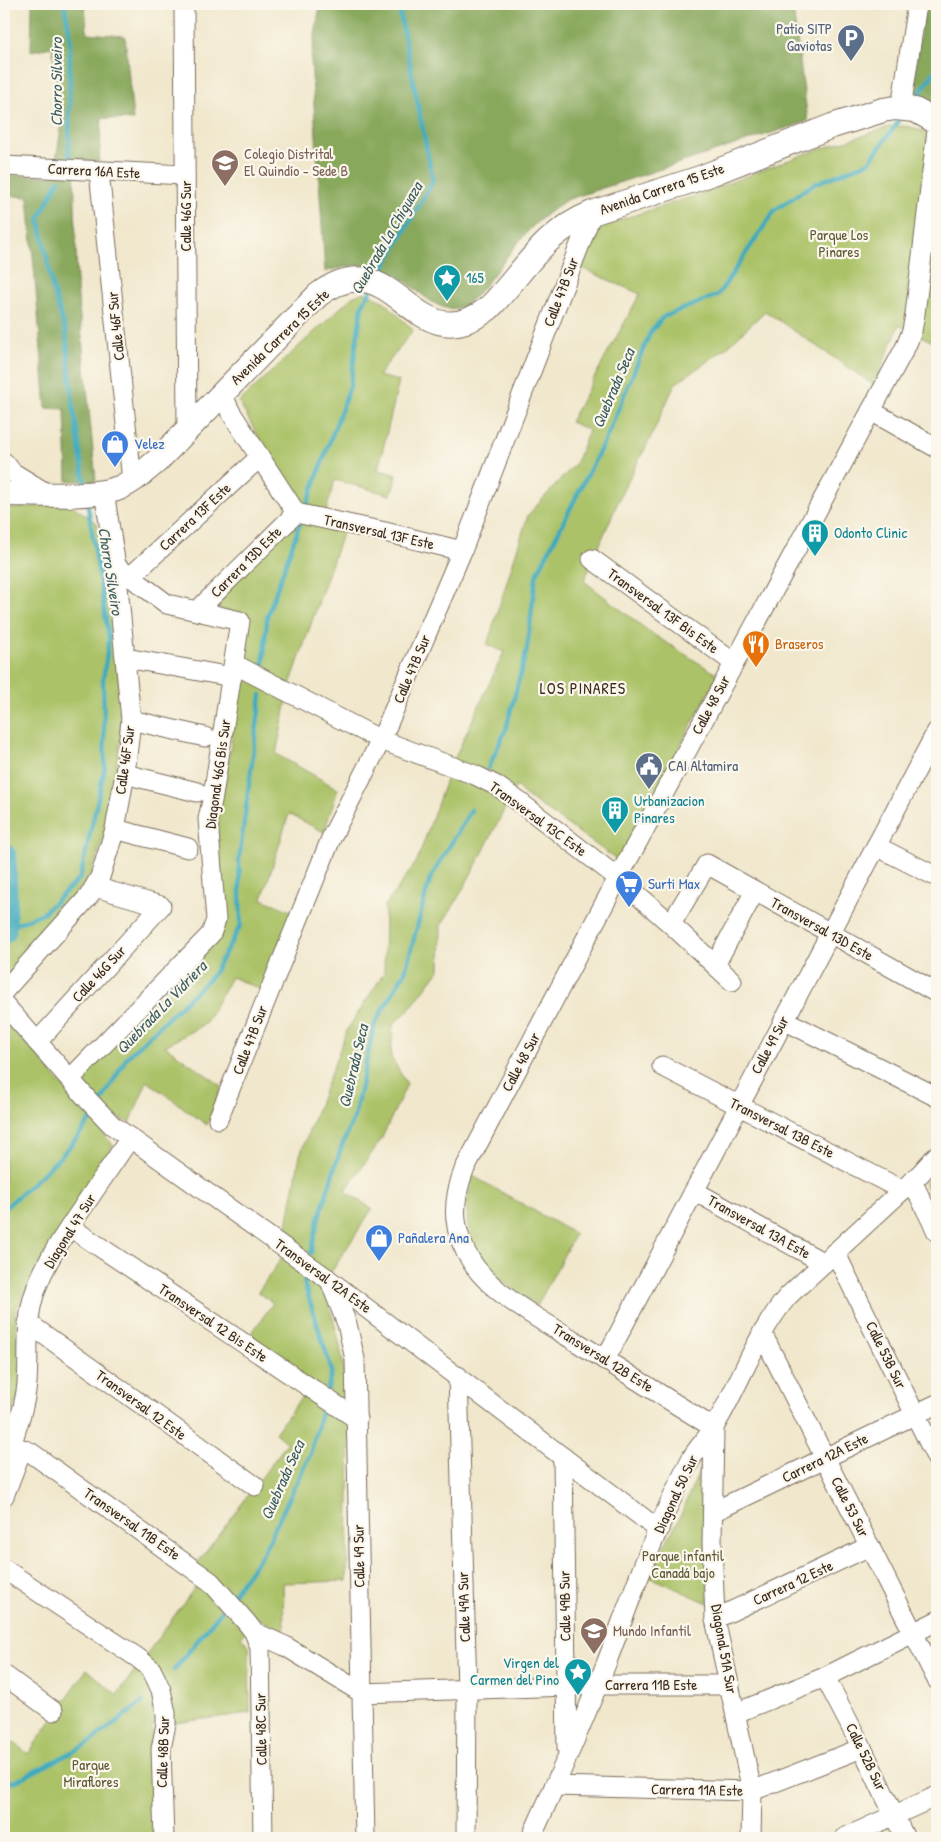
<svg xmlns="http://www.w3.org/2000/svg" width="941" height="1842" font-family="'Patrick Hand',sans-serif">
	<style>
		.green { fill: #abc267; stroke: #737642 }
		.forest { fill: #88a85c; stroke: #62693d }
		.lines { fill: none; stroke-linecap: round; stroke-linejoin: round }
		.stream { stroke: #3daabd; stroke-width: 4.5 }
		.river { stroke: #3daabd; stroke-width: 25 }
		.minor-casing { stroke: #7a6c5b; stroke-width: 21 }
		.major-casing { stroke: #7a6c5b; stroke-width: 26 }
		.minor { stroke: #fff; stroke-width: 19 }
		.major { stroke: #fff; stroke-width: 24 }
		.labels { text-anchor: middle; stroke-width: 4.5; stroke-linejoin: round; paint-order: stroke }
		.service-label { font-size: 15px; fill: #4e5e75; stroke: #fbf7ec; text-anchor: end }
		.education-label { font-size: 15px; fill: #785e54; stroke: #fbf7ec; text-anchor: start }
		.street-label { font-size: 15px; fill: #3b2a1e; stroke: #fbf7ec }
		.park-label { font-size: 15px; fill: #5d5834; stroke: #fbf7ec }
		.culture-label { font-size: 15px; fill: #0d838f; stroke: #fbf7ec; text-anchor: start }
		.shop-label { font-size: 15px; fill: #366cbe; stroke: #fbf7ec; text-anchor: start }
		.food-label { font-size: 15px; fill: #c56008; stroke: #fbf7ec; text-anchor: start }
		.water-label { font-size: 16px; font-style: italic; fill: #3c5d5e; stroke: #fbf7ec }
		.neighbourhood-label { font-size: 16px; letter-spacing: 1px; fill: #3b2a1e; stroke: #fbf7ec }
	</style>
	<rect width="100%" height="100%" fill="#fbf7ec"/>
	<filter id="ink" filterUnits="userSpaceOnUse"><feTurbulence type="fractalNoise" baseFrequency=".02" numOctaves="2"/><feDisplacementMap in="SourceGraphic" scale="10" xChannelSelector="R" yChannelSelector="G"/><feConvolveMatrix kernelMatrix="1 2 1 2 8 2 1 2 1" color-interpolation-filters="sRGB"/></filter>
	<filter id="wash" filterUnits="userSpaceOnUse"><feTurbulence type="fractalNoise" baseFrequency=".0096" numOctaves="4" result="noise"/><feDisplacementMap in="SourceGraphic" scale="20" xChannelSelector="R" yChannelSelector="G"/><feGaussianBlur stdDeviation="1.12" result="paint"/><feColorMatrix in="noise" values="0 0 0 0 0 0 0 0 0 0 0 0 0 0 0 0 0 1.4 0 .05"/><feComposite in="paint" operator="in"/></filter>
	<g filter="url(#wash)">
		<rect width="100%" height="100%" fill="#f0e7cc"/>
		<g class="green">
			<path d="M904 126C918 128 927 132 937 142V344L899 325 874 385 765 311 726 348 675 384 650 439 623 490 584 581 651 633 718 675 619 861 524 794 516 786 482 854 454 905 441 925 440 969 408 1011 393 1024 391 1057 407 1084 381 1140 345 1191 372 1209 323 1285C331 1311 339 1337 343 1363 354 1435 348 1509 347 1581L283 1583 284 1632 256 1617 241 1637 249 1646 250 1713 152 1726 159 1838H4V1735L28 1754 87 1669 117 1695 203 1576 194 1568 287 1443 275 1433 309 1387 244 1344 273 1303 258 1292 287 1250 283 1247 300 1155 347 1030 384 973 385 906 417 861 451 766 504 652 487 645 528 515 576 463 589 430 570 422 640 294 577 266 595 228 694 196 805 154 889 127Z"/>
			<path d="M364 292 385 302 413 330 378 376 399 381 378 470 397 475 391 495 335 480 322 525 343 531 290 685 276 754 338 789 324 832 289 814 262 899 293 912 263 990 231 977 206 1023 165 1046 222 1086 207 1125 147 1081 130 1123 113 1115 78 1078 220 936 226 911 216 825 231 745 246 616 211 606 300 512 239 402 352 297Z"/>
			<path d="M70 504 97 523 115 621 122 727 110 817 91 875 65 910 4 981V509Z"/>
			<path d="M4 1017 113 1145 15 1311 21 1391 4 1428Z"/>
			<path d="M937 1173V1209L925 1183Z"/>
			<path d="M473 1176 575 1234 537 1306C502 1282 466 1258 467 1210 467 1199 470 1187 473 1176Z"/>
			<path d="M705 1457 708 1603 647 1576 679 1519Z"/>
		</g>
		<g class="forest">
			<path d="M32 4H85L87 33 125 36 133 120 102 118 99 161 74 162 77 287 96 481H67L65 409 46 408 28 197 4 195V176H53L62 124 52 47 31 51Z"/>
			<path d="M320 4H794V17L808 121 566 200C551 211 535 222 523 237 506 255 483 294 463 306 438 320 409 278 388 270 362 262 350 265 325 272L311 60Z"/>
			<path d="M925 4H937V106L911 94Z"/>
		</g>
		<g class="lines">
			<g class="stream">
				<path d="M64 4 70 34 69 161"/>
				<path d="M915 100 937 68"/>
				<path d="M59 180 39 218 53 290 66 333 72 396 85 487"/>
				<path d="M378 277 433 181 398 4"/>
				<path d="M305 510 350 386 362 306 371 290"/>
				<path d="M263 671 267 617 300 523"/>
				<path d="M488 769 506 729 527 649 536 576 607 436 650 333 663 317 718 295 775 210 812 185 869 162 898 122"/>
				<path d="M4 929 43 913 80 878 105 767 103 680 109 639 87 500"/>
				<path d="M99 1106 127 1057 212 976 241 925 239 860 261 695"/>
				<path d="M4 1209C36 1179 72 1151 95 1112"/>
				<path d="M311 1253 318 1221 341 1148 354 1117 375 1023 405 972 430 879 471 810"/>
				<path d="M305 1276 304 1283 332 1371 327 1392"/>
				<path d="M230 1598 263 1553 310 1455 324 1402"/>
				<path d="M174 1670 226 1605"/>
				<path d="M4 1783 16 1781 86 1745 143 1702"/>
			</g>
			<path class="river" d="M4 856 5 900 4 931"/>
		</g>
	</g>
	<g filter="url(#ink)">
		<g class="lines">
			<g class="minor-casing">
				<g id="minor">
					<path d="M184 4 187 429"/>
					<path d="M901 108 917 4"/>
					<path d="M4 166 185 175"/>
					<path d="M99 172 132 480"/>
					<path d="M222 393 230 411 296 513"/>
					<path d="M871 411 937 448"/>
					<path d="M4 462 12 472 48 494"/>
					<path d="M296 513 385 532 462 551"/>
					<path d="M592 559 734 663"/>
					<path d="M130 577 260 457"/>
					<path d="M197 611 296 513"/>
					<path d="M126 658 232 677"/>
					<path d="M234 664 381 740 475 775 497 786 521 803 618 878 671 924 732 981"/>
					<path d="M131 720 205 737"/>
					<path d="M125 774 197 792"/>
					<path d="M115 829 188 848"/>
					<path d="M876 846 937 877"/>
					<path d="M671 924 707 864 937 993"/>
					<path d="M715 965 755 891"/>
					<path d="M4 991 89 896 100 877 115 829 125 774 131 720 116 566 104 492"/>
					<path d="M4 1004 89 1101 112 1125 328 1279 659 1530"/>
					<path d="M784 1020 937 1097"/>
					<path d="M37 1042 161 906 95 887"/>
					<path d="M662 1066 902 1190"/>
					<path d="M70 1079 211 934 216 920 208 819 213 796 240 621 167 604 116 566"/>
					<path d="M218 1119 332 836 381 740 462 551 592 213"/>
					<path d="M912 1181 937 1232"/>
					<path d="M694 1191 824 1263"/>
					<path d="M70 1227 357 1419"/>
					<path d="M835 1252 937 1459"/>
					<path d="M330 1281 347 1324 355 1359 365 1838"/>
					<path d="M28 1323 255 1486"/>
					<path d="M762 1333 937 1680"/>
					<path d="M605 1360 937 731"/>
					<path d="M458 1376 467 1690 466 1838"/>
					<path d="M714 1428C668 1399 621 1370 575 1341 543 1321 495 1296 473 1264 452 1233 451 1204 464 1170L618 878 906 346 912 331 915 314 937 130"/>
					<path d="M714 1428 712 1543 715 1619 752 1791 751 1838"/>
					<path d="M10 1449C17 1427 25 1406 27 1383 29 1358 26 1332 31 1307 38 1272 61 1240 81 1210 97 1186 114 1162 130 1138"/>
					<path d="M4 1451 22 1449 30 1452 211 1582 247 1623 254 1632 260 1648 263 1838"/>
					<path d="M563 1457 567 1748"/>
					<path d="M4 1496 22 1449"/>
					<path d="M713 1512 937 1404"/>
					<path d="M4 1569 138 1658 151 1669 156 1679 161 1690 166 1713V1724L161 1749 164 1838"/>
					<path d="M715 1619 870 1546"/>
					<path d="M254 1632 285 1646 362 1693 598 1685H730"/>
					<path d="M4 1675 53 1711"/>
					<path d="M825 1677 862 1748 905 1838"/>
					<path d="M736 1713 825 1677 937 1621"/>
					<path d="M554 1786 752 1791 862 1748"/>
					<path d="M531 1838C557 1781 583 1723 606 1664 632 1596 656 1526 690 1461 696 1449 707 1439 714 1427 740 1385 755 1335 788 1296L921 1173 937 1155"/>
					<path d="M844 1838 937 1796"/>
				</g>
			</g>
			<g class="major-casing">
				<path id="major" d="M4 494C33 494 93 498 119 488 133 482 145 471 157 461L318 295C396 236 412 367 489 308 526 270 540 235 592 213L700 178 832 126 883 110 895 108 915 110 937 122"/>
			</g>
			<use href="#minor" class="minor"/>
			<use href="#major" class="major"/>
		</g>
	</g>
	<defs>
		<g id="parking-pin" transform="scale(1.4375)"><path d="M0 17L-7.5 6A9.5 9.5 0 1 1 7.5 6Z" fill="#5c6f8a" stroke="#fbf7ec"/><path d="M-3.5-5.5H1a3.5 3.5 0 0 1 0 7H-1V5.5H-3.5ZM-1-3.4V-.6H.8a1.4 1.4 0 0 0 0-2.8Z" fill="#fff"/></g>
		<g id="school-pin" transform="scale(1.4375)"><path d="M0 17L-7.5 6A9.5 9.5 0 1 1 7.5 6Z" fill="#8d6e63" stroke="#fbf7ec"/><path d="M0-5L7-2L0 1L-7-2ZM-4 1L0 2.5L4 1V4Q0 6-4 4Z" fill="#fff"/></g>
		<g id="sight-pin" transform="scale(1.4375)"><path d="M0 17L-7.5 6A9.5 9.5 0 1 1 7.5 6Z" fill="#0f9aa8" stroke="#fbf7ec"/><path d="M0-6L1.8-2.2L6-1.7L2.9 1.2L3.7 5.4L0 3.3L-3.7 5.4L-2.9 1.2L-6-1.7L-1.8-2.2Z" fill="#fff"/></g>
		<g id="shop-pin" transform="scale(1.4375)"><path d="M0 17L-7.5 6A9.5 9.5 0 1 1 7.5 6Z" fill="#3f7fe0" stroke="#fbf7ec"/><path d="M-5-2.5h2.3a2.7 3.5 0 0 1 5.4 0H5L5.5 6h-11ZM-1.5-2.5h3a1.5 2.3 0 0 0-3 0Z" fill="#fff"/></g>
		<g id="building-pin" transform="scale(1.4375)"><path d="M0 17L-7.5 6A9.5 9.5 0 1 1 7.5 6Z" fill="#0f9aa8" stroke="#fbf7ec"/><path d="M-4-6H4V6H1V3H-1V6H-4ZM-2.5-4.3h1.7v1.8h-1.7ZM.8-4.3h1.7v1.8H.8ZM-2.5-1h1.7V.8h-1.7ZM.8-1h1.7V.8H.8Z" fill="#fff"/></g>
		<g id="restaurant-pin" transform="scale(1.4375)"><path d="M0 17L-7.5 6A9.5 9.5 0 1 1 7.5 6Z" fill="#e8710a" stroke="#fbf7ec"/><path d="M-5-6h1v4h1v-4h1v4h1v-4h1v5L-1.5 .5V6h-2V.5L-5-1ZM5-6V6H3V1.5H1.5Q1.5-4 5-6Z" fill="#fff"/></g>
		<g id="civic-pin" transform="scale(1.4375)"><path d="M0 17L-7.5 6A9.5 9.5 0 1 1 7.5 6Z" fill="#5c6f8a" stroke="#fbf7ec"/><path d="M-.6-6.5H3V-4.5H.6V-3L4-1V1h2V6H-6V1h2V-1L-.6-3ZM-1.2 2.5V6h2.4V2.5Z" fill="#fff"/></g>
		<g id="supermarket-pin" transform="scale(1.4375)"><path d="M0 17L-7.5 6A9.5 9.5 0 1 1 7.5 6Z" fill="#3f7fe0" stroke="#fbf7ec"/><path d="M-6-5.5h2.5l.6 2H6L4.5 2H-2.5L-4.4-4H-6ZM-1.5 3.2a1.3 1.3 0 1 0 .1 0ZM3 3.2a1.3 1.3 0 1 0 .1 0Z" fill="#fff"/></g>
	</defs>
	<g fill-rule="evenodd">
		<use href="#parking-pin" x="851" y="38"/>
		<use href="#school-pin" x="225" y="163"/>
		<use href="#sight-pin" x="447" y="278"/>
		<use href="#shop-pin" x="115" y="444"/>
		<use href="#building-pin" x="815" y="533"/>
		<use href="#restaurant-pin" x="756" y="644"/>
		<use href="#civic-pin" x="649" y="766"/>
		<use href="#building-pin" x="615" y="810"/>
		<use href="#supermarket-pin" x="629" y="884"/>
		<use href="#shop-pin" x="379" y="1238"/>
		<use href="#school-pin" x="594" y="1631"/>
		<use href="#sight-pin" x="578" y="1672"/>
	</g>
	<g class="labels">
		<g class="service-label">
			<text x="832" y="34">Patio SITP<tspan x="832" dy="17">Gaviotas</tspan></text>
			<text x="668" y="771" text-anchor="start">CAI Altamira</text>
		</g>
		<g class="education-label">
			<text x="244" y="159">Colegio Distrital<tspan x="244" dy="17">El Quindío - Sede B</tspan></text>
			<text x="613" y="1636">Mundo Infantil</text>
		</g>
		<g class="street-label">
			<text transform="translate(94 171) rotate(3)" y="5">Carrera 16A Este</text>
			<text transform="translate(662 189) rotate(-19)" y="5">Avenida Carrera 15 Este</text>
			<text transform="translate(186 216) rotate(-90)" y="5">Calle 46G Sur</text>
			<text transform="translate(561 292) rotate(-69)" y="5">Calle 47B Sur</text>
			<text transform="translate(116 326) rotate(-96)" y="5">Calle 46F Sur</text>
			<text transform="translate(280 337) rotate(-44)" y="5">Avenida Carrera 15 Este</text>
			<text transform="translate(195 517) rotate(-43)" y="5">Carrera 13F Este</text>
			<text transform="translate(379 532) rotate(13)" y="5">Transversal 13F Este</text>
			<text transform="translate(246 562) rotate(-45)" y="5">Carrera 13D Este</text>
			<text transform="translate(663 611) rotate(36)" y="5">Transversal 13F Bis Este</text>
			<text transform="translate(412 669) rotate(-67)" y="5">Calle 47B Sur</text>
			<text transform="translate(711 705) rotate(-62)" y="5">Calle 48 Sur</text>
			<text transform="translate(125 760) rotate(-82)" y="5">Calle 46F Sur</text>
			<text transform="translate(218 774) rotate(-82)" y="5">Diagonal 46G Bis Sur</text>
			<text transform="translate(538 819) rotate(36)" y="5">Transversal 13C Este</text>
			<text transform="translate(822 929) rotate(29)" y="5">Transversal 13D Este</text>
			<text transform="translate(99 974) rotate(-47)" y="5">Calle 46G Sur</text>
			<text transform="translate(250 1040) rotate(-69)" y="5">Calle 47B Sur</text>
			<text transform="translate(770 1045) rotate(-62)" y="5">Calle 49 Sur</text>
			<text transform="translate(521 1062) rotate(-62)" y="5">Calle 48 Sur</text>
			<text transform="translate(782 1128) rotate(27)" y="5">Transversal 13B Este</text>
			<text transform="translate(759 1227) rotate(29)" y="5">Transversal 13A Este</text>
			<text transform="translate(70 1231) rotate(-58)" y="5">Diagonal 47 Sur</text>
			<text transform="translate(323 1276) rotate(36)" y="5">Transversal 12A Este</text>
			<text transform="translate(213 1323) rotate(34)" y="5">Transversal 12 Bis Este</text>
			<text transform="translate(886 1355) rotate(64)" y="5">Calle 53B Sur</text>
			<text transform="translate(603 1358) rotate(32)" y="5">Transversal 12B Este</text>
			<text transform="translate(141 1405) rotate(36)" y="5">Transversal 12 Este</text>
			<text transform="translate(825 1458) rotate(-26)" y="5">Carrera 12A Este</text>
			<text transform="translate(676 1494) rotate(-65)" y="5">Diagonal 50 Sur</text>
			<text transform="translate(850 1507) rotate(63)" y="5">Calle 53 Sur</text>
			<text transform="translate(132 1524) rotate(35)" y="5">Transversal 11B Este</text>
			<text transform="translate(359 1556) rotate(-91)" y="5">Calle 49 Sur</text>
			<text transform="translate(793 1583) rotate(-25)" y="5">Carrera 12 Este</text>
			<text transform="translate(565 1606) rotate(-91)" y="5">Calle 49B Sur</text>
			<text transform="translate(464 1607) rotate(-92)" y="5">Calle 49A Sur</text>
			<text transform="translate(724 1649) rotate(80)" y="5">Diagonal 51A Sur</text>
			<text x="651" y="1690">Carrera 11B Este</text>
			<text transform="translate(261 1729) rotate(-91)" y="5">Calle 48C Sur</text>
			<text transform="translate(163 1752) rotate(-88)" y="5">Calle 48B Sur</text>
			<text transform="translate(866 1757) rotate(64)" y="5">Calle 52B Sur</text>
			<text transform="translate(697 1790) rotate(1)" y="5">Carrera 11A Este</text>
		</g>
		<g class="park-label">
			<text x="839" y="240">Parque Los<tspan x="839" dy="17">Pinares</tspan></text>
			<text x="683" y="1561">Parque infantil<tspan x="683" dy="17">Canadá bajo</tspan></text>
			<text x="91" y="1770">Parque<tspan x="91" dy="17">Miraflores</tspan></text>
		</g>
		<g class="culture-label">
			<text x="466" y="283">165</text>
			<text x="834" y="538">Odonto Clinic</text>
			<text x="634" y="806">Urbanizacion<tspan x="634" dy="17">Pinares</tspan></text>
			<text x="559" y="1668" text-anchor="end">Virgen del<tspan x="559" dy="17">Carmen del Pino</tspan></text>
		</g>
		<g class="shop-label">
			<text x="134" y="449">Velez</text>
			<text x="648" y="889">Surti Max</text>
			<text x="398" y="1243">Pañalera Ana</text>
		</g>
		<g class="food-label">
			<text x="775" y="649">Braseros</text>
		</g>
		<g class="water-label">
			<text transform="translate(56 82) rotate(-90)" y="6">Chorro Silveiro</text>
			<text transform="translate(386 238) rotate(-60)" y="6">Quebrada La Chiguaza</text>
			<text transform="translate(613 388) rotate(-67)" y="6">Quebrada Seca</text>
			<text transform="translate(111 571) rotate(81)" y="6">Chorro Silveiro</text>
			<text transform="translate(161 1007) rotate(-46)" y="6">Quebrada La Vidriera</text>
			<text transform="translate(353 1066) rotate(-77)" y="6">Quebrada Seca</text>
			<text transform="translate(282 1480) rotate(-66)" y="6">Quebrada Seca</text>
		</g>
		<g class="neighbourhood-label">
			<text x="583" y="694">LOS PINARES</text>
		</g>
	</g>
	<rect width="941" height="1842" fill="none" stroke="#fbf7ec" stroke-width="20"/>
</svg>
